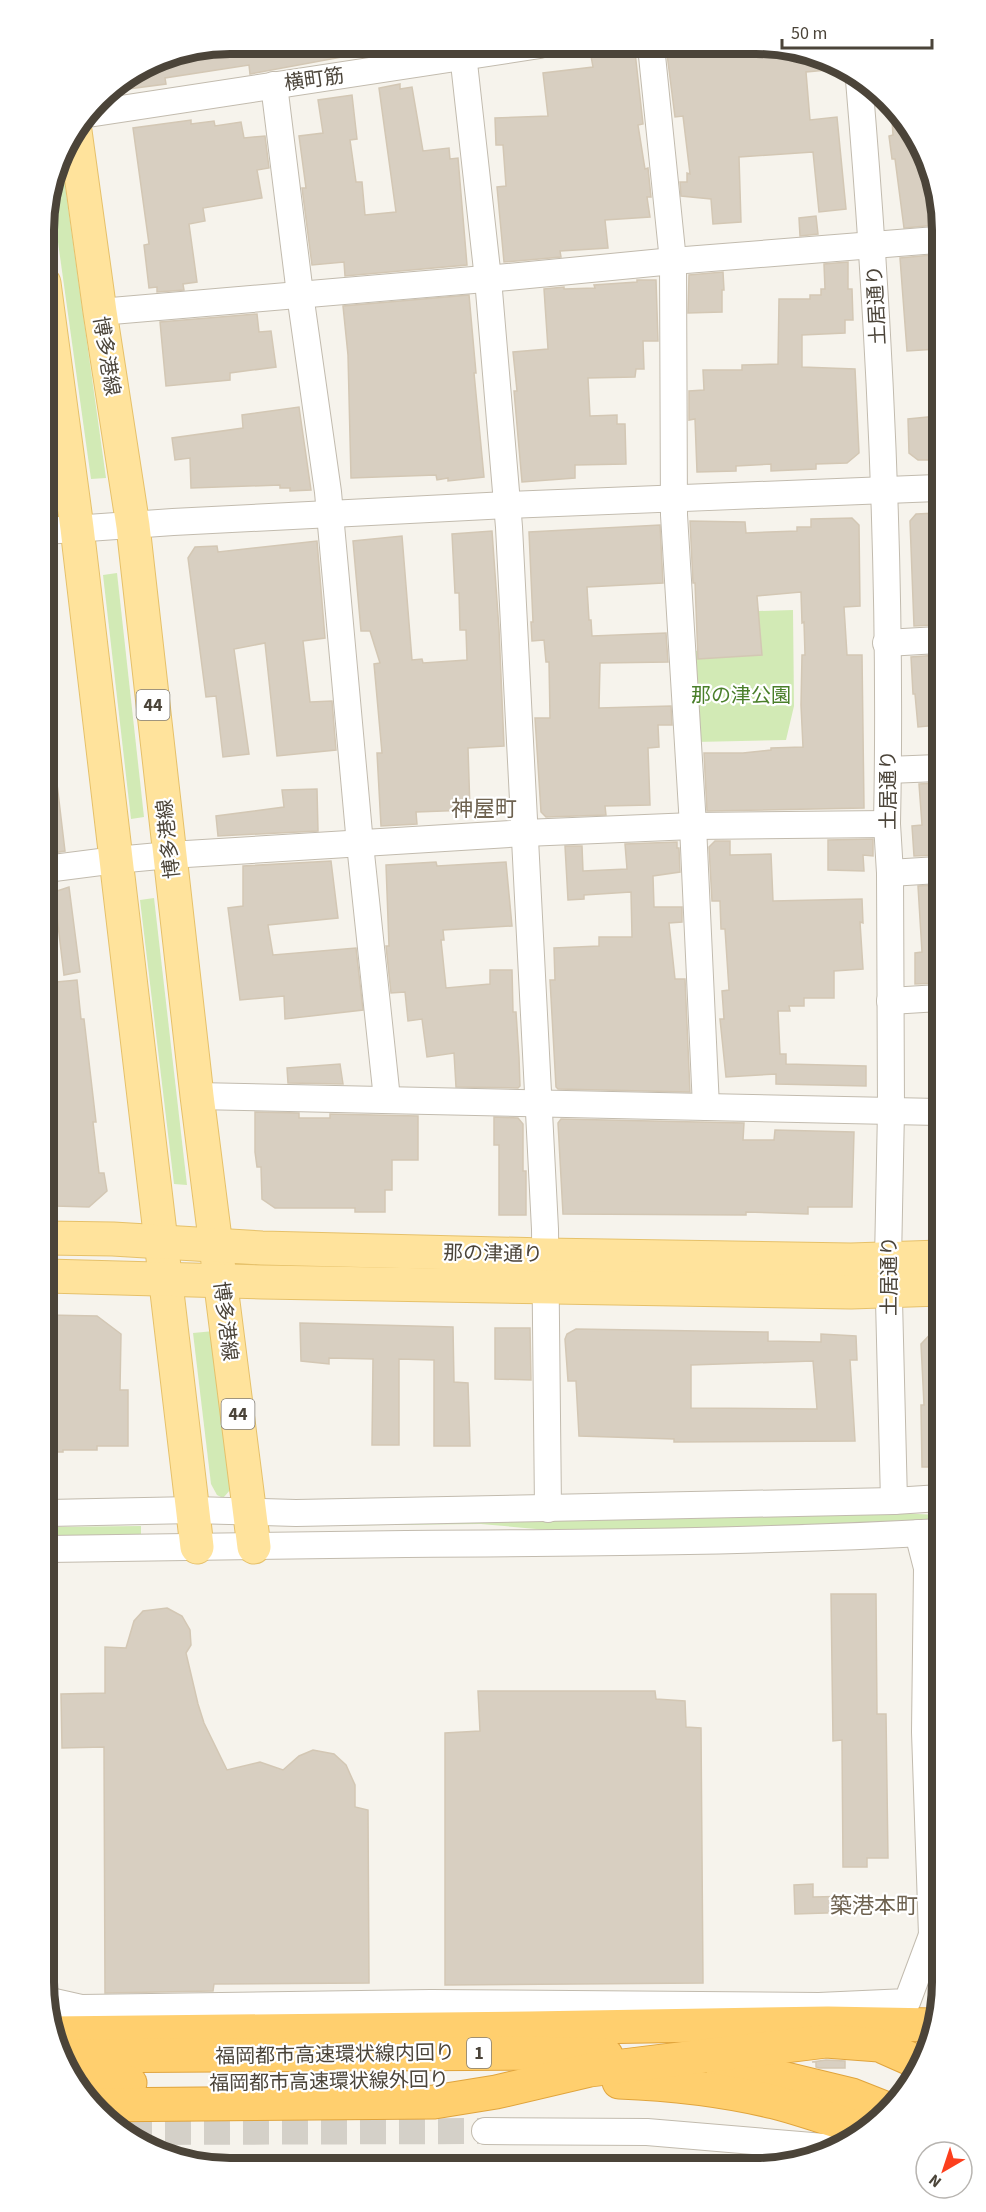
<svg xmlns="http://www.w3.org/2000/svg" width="986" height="2212" font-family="'Source Sans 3','Noto Sans JP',sans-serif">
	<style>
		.green { fill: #d2eab5 }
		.building { fill: #d8cfc1; stroke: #d3c7b4; stroke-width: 1.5; fill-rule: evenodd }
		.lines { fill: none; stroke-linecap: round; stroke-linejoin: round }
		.minor-tunnel { stroke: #d4d0c8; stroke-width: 26; stroke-dasharray: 26 13; stroke-linecap: butt }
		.minor-casing { stroke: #c2bbae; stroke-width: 28 }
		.major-casing { stroke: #e6c16a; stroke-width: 35 }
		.highway-casing { stroke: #e0a43c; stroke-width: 35 }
		.minor { stroke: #fff; stroke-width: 26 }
		.major { stroke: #ffe39c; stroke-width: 33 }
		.highway { stroke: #ffcf6e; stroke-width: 33 }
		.labels { text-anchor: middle; stroke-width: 4.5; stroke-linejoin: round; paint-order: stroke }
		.shield { fill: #fff; stroke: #817c74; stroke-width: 1.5 }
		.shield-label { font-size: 18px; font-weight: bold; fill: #4b4439 }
		.street-label { font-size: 20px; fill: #4b4439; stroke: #fff }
		.park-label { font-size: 20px; fill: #4a7f2a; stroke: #fff }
		.quarter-label { font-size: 22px; fill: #6e6250; stroke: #fff }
		.rim { fill: none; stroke: #4b4439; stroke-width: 8 }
	</style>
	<rect width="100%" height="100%" fill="#f6f3ec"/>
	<g class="green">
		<path d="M62 164 106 478 91 479 51 192 58 165Z"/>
		<path d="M117 573 144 817 131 819 103 575Z"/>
		<path d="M793 610 794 706 786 740 695 742 691 651 757 649 759 611Z"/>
		<path d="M154 898 187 1185 174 1184 140 900Z"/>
		<path d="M214 1331 231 1489 223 1498 217 1495 211 1484 193 1333Z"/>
		<path d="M873 1512 940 1515V1519L721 1528 570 1532 481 1524 296 1526V1524L722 1518Z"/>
		<path d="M141 1526V1536L48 1537V1527Z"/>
	</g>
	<g class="building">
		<path d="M230 44H364V53L250 74 249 65 165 78 166 84 105 92 159 58Z"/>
		<path d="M666 46 792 47 838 69 806 72 810 120 837 117 846 209 819 212 813 152 739 157 741 222 713 224 711 199 681 196 680 182H687V173L690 174 683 116 675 117Z"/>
		<path d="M635 52 643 124 638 125 645 169 648 168 651 197H647L650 217 605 220 608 248 560 251 561 257 504 262 497 187 506 186 503 145H496L495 118 548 116 543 73 593 67 591 56Z"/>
		<path d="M400 84V89L412 87 423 151 449 148 450 159 458 158 467 265 345 276 344 262 312 265 302 188H306L299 136 323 133 318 100 352 95 357 139 350 140 356 182H362L365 215 396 212 379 88Z"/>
		<path d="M891 104 917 136 936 181V225L904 228 895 159H892L889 136 893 135Z"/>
		<path d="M191 120V124L214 121 215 126 241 122 244 138 265 136 269 168 257 170 262 198 203 208 205 221 189 224 197 282 183 284 184 290 157 292V287L149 288 144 245 149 244 133 128Z"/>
		<path d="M816 216 818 234 800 236 799 218Z"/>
		<path d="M932 255 933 279 936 278 937 349 907 351 900 258Z"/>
		<path d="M848 262V289H852L853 320H845V333L802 335V367L855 369 859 453 847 463 816 464V469L771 471V464L736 466V471L697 472 695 419 689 420V391L704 390 703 370H742V365L778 364 779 299H810V295H821V289H825L824 264Z"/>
		<path d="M723 272 724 290H722V312L688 313 689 275Z"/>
		<path d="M637 280H656L658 341H643L644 369H636L635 377 588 378 590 416 617 415V424H625L626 464 575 465V478L522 482 514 391H517L513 352 548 349 544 289 564 287V289L595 288 594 285 637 282Z"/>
		<path d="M469 295 476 373H474L484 477 448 481V478L437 480 436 475 351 478 348 355 343 306Z"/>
		<path d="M257 314 259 332 271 331 276 367 230 373V380L166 386 160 322Z"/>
		<path d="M299 407 311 490 290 491V488H280V485L191 488 190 458 175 460 172 438 243 428 242 415Z"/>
		<path d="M937 416V460H918L909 453 908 419Z"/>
		<path d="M937 513V580L931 581 933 625 914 626 910 521 916 514Z"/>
		<path d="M852 518 859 525 860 606 844 607 847 655H862L864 808 707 811 704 753H743L771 750V748L803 747 801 705 802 655H805L804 622 802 623 801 592 757 596 762 655 698 659 695 583H693L690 521 745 522 746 533 797 531V527H811V519Z"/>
		<path d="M660 525 663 583 587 587 589 620H591L592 636 666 633 668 662 600 663 599 708 671 706 672 725H658L659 747 648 748 650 805 605 806 606 815 546 817 541 812 535 718H550L549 662H546L544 640 532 641 531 622H533L529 532Z"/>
		<path d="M492 531 499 629 504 746 468 748 470 810 416 812 417 824 381 826 377 753H382L374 664 380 663 370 631H361L353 541 402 536 412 660 422 659 423 663 467 660 466 630H460L459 593H455L452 534Z"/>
		<path d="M317 541 325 638 303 641 310 702 332 701 336 750 277 756 265 643 234 649 249 754 223 757 216 696 206 697 188 558 195 547 217 546 218 552Z"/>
		<path d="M938 655V725L918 727 915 694H913L911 657Z"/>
		<path d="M938 783V855L914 856 912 826 922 825 919 784Z"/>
		<path d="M46 784H57L65 851 46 854Z"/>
		<path d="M317 789 318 831 218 836 216 816 284 807 282 790Z"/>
		<path d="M873 839V856L863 855 864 871 828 870V840Z"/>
		<path d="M715 841H730V855L771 854 773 901 862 899 863 923 860 922 863 969 834 971V998H804V1006H789L790 1011H778L780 1054H786V1064L866 1066V1086L776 1084V1074L726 1077 720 1019H724L722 991 729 990 725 929H721L720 901H712L709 847Z"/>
		<path d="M677 842V848H679L680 872 653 876 654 907H682V922L669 923 675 979H685L690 1092 558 1089 556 1087 550 980H555L554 948 599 946V937H632L631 892 584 895V899L568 900 565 846H582L583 871 627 869 625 844Z"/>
		<path d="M331 861 338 918 268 925 273 955 356 948 363 1010 285 1019 284 996 240 1000 228 908 243 906V866Z"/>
		<path d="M436 862 437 866 506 862 512 926 443 930 444 940H441L446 988 490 984V970H512L513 1012H516L519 1057 520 1086 518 1088 456 1087 454 1053 427 1057 422 1019 408 1021 405 992 391 993 386 946H389L386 865Z"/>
		<path d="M938 885 939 983 915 984V953L922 952 918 886Z"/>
		<path d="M69 887 80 972 64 975 54 892Z"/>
		<path d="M77 980 81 1019H84L96 1122H93L99 1173H104L107 1191 89 1207 55 1206 47 1151 46 983Z"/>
		<path d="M340 1064 343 1084 288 1083 287 1068Z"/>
		<path d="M255 1112 299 1113V1118H330V1114L418 1116V1160H392V1190H385V1212H355V1208H275L262 1199 261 1167H257L255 1152Z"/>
		<path d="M494 1117 518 1118 523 1124V1171H526V1215H499V1145H494Z"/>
		<path d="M561 1119 744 1123 743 1140H774L775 1130 854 1132 852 1207H808V1214L746 1212V1215L563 1214 558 1123Z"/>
		<path d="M48 1315 97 1316 121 1334 120 1390H128V1446H97V1450H63V1452H48Z"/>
		<path d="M300 1323 453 1327 454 1382 468 1383 470 1446H434V1360L399 1359V1445H372L373 1359 329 1358V1364L301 1361Z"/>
		<path d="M940 1324V1467H922L921 1405H924L921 1344Z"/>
		<path d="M495 1328H530L531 1380 495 1379Z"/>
		<path d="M576 1329 768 1332V1341L821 1342V1334L856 1336 857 1360H850L855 1441 674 1442V1439L579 1436 576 1381H568L565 1339 567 1334ZM813 1361 817 1409 691 1408V1365Z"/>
		<path d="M831 1594H876L877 1714H886L888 1858H867V1867H843L842 1740 833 1741Z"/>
		<path d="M167 1608 182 1616 190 1630 191 1645 186 1653 198 1704 204 1723 227 1770 260 1762 283 1770 299 1756 313 1750 334 1754 346 1765 355 1785V1807L368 1810 369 1983 214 1984 213 1991 105 1993 104 1747 62 1748 61 1694 105 1693V1647L126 1648 134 1621 143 1611Z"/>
		<path d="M478 1691H655L656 1699 685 1701 686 1727 701 1728 703 1983 445 1985V1733L480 1731Z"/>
		<path d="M813 1884V1897L856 1896 857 1912 795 1914 794 1885Z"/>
		<path d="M826 2060 845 2061V2068H819L816 2067V2062H812Z"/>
	</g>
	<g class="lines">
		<path class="minor-tunnel" d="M126 2132 485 2131"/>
		<g class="minor-casing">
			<g id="minor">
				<path d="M462 45 488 279 509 527 545 1229 548 1509"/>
				<path d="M651 46 673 261 674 515 693 826 706 1107"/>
				<path d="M859 80C880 327 892 576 887 824L890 873 891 1110 888 1260 894 1501"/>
				<path d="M274 85 300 294 328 492 360 844 387 1099"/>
				<path d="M88 114 540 45"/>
				<path d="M100 312 508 277 673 261 936 240"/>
				<path d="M45 531 173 522 507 505 937 488"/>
				<path d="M886 643 938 640"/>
				<path d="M888 770 938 768"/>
				<path d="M46 869 116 860 170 855 525 833 693 826 887 824"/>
				<path d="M890 873 938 870"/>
				<path d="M890 1001 939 998"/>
				<path d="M197 1096 939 1112"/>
				<path d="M48 1513 193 1510 296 1513 894 1501 940 1498"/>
				<path d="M918 1533 927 1568 925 1732 932 1935 942 1983"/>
				<path d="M48 1549C168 1547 287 1545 406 1544 584 1543 762 1542 941 1532"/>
				<path d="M50 2001 81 2008 431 2003 819 2006 907 2002 932 1935"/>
				<path d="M485 2131 647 2132 836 2148"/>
			</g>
		</g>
		<g class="major-casing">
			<g id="major">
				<path d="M75 131 100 312 133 526 197 1096 254 1547"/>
				<path d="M44 283 77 528 197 1547"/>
				<path d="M47 1238 113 1239 262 1248 545 1255 851 1260 940 1257"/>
				<path d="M47 1276 262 1282 851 1292 940 1289"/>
			</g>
		</g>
		<g class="highway-casing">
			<g id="highway">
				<path d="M51 2033 530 2028 828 2023 935 2025"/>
				<path d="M61 2056 530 2053 606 2055"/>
				<path d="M720 2063 852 2095 890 2110"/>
				<path d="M619 2082C671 2084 724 2090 774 2102 805 2110 836 2121 866 2131"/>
				<path d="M73 2083H130"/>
				<path d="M92 2105 434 2102 496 2092 590 2070 826 2041 879 2045 922 2064"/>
			</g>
		</g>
		<use href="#minor" class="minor"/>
		<use href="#major" class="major"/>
		<use href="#highway" class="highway"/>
	</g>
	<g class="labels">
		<g class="shield">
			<rect x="136.5" y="690" width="33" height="30" rx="4.5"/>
			<rect x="221.5" y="1399" width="33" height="30" rx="4.5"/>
			<rect x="467" y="2038" width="24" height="30" rx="4.5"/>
		</g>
		<g class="shield-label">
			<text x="153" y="711">44</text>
			<text x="238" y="1420">44</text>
			<text x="479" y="2059">1</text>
		</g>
		<g class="street-label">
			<text transform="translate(314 79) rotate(-8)" y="7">横町筋</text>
			<text transform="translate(876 305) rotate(-93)" y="7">土居通り</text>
			<text transform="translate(107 356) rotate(81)" y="7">博多港線</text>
			<text transform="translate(888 790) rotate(-90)" y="7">土居通り</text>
			<text transform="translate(168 839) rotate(-96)" y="7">博多港線</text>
			<text transform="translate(493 1253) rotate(1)" y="7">那の津通り</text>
			<text transform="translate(889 1276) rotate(-90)" y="7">土居通り</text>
			<text transform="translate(226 1321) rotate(83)" y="7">博多港線</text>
			<text transform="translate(335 2054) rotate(-1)" y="7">福岡都市高速環状線内回り</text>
			<text transform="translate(329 2081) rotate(-1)" y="7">福岡都市高速環状線外回り</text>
		</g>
		<g class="park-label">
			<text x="741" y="702">那の津公園</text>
		</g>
		<g class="quarter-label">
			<text x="484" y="816">神屋町</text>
			<text x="874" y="1913">築港本町</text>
		</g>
	</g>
	<path d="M0 0H986V2212H0ZM230 54H756A176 176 0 0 1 932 230V1982A176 176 0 0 1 756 2158H230A176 176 0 0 1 54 1982V230A176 176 0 0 1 230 54Z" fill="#fff" fill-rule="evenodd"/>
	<path class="rim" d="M230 54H756A176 176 0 0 1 932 230V1982A176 176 0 0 1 756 2158H230A176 176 0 0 1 54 1982V230A176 176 0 0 1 230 54Z"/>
	<g transform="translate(944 2170) rotate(219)"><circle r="28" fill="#ffffff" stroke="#b7b4b0" stroke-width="1.5"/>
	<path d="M0-4.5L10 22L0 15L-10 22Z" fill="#fc3f1d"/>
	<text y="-9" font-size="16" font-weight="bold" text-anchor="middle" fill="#4b4439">N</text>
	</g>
	<path d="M782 39v9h150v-9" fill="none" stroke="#4b4439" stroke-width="3"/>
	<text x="791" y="39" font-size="18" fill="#4b4439" stroke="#ffffff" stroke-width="4.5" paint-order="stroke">50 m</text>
</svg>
